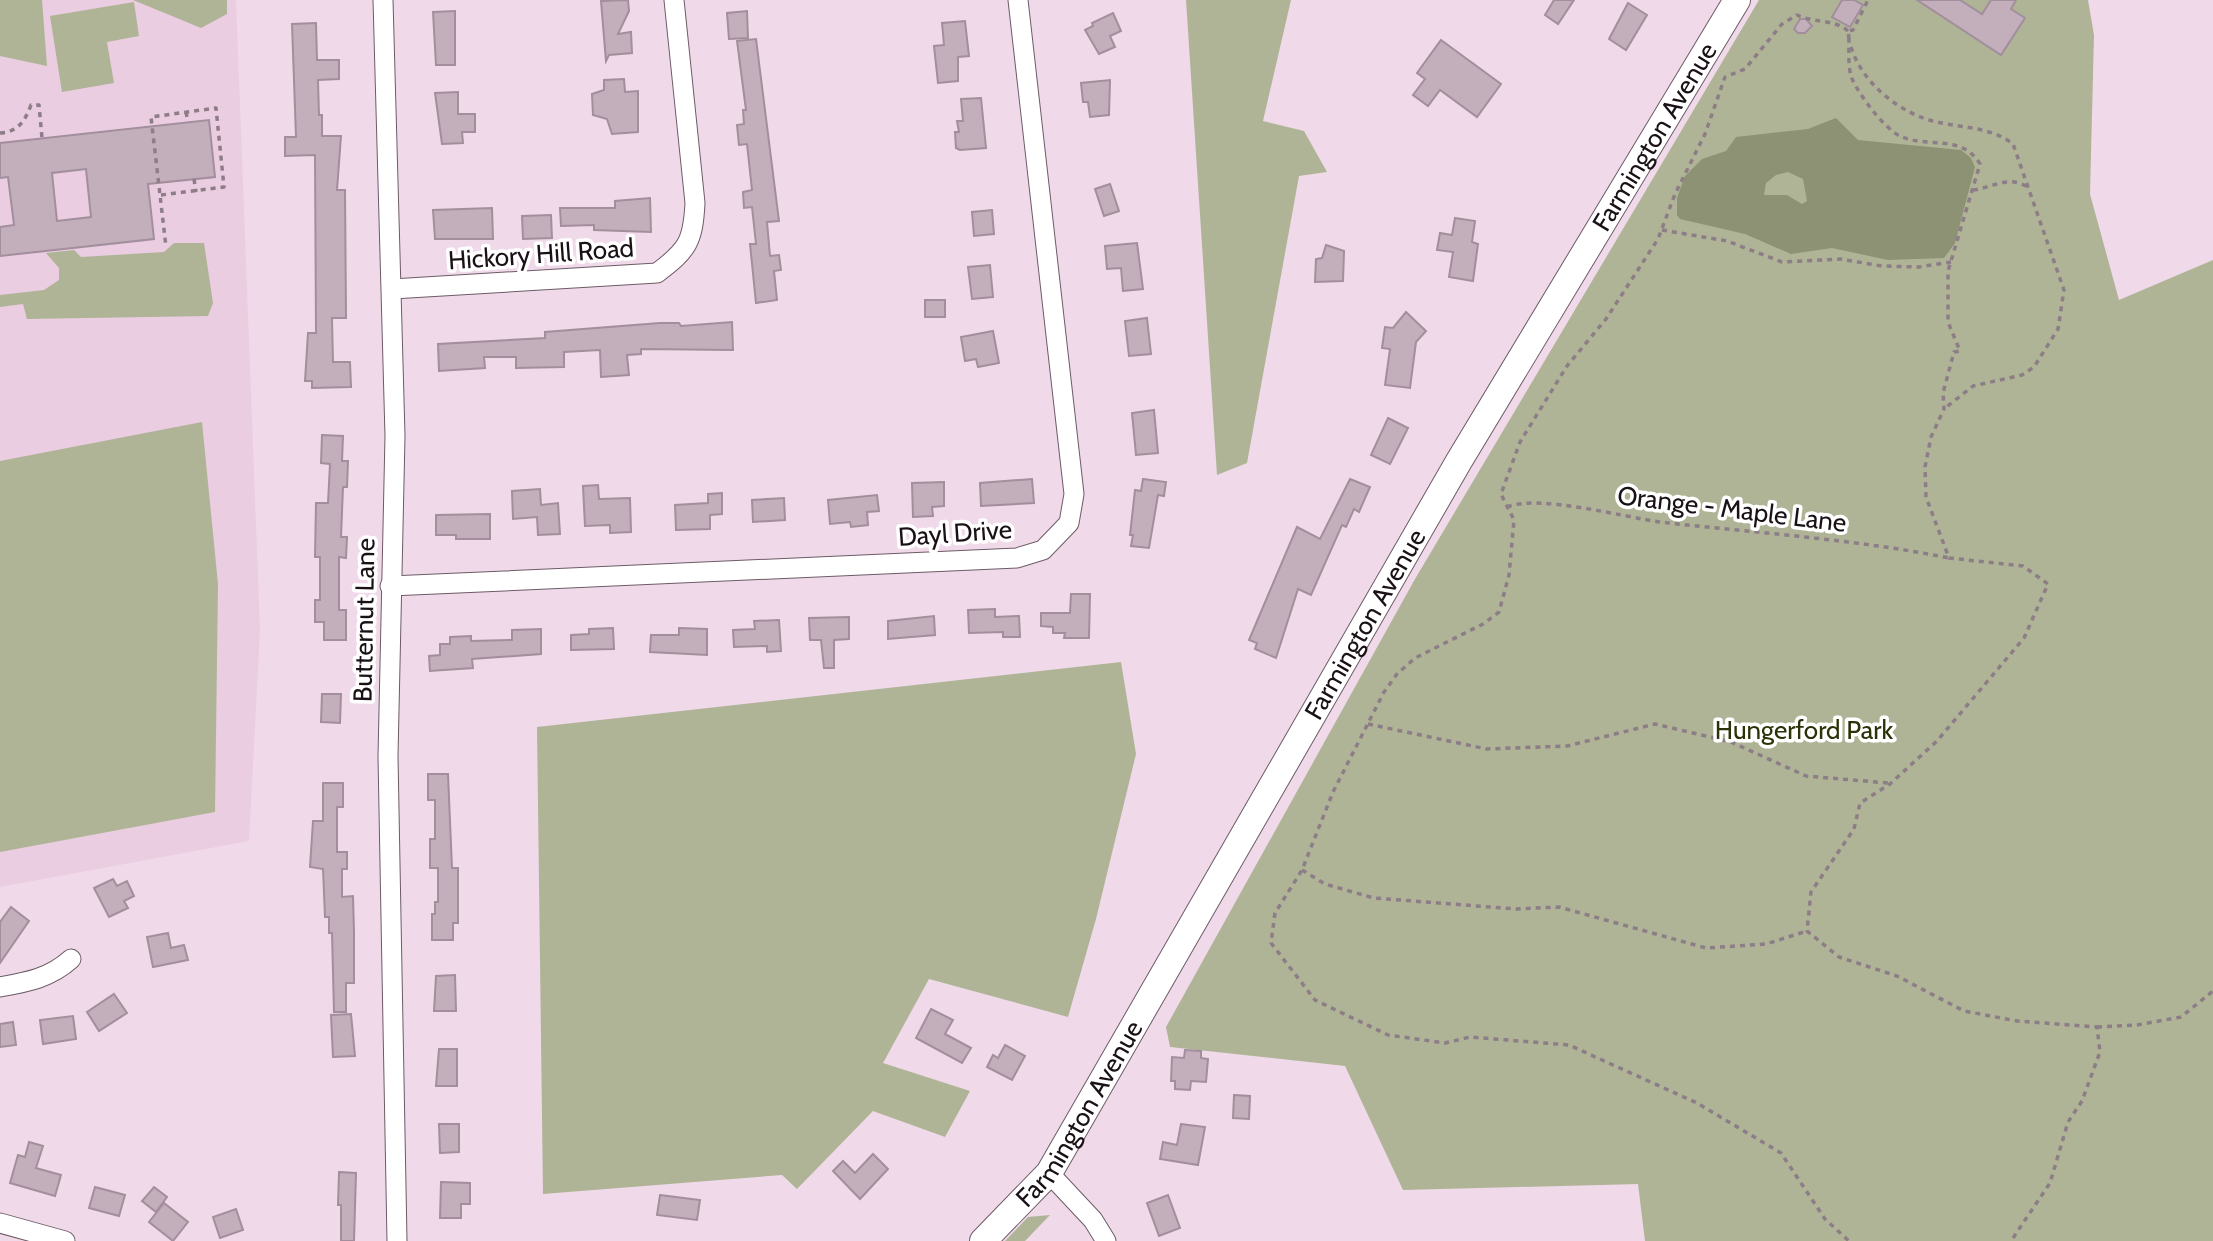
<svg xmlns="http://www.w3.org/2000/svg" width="2213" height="1241" font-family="Cabin,sans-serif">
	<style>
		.built { fill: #eacde0 }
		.green { fill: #afb497 }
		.water { fill: #8c9273; fill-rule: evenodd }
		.building { fill: #c3aebc; stroke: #a28e9c; stroke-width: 2; fill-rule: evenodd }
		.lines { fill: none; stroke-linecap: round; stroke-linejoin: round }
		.street-casing { stroke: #6d5b67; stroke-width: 21 }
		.secondary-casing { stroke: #6d5b67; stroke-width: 28 }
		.path { stroke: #8d7d87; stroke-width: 3.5; stroke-dasharray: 5 5; stroke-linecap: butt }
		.street { stroke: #fff; stroke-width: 19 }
		.secondary { stroke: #fff; stroke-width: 26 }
		.labels { text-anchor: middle; stroke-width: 7; stroke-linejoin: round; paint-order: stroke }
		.street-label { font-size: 26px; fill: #191116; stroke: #fff }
		.park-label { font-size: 26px; fill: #2c3108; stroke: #fff }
	</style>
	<rect width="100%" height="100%" fill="#f0dae9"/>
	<path class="built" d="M0 0H236L260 630 249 841 0 887Z"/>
	<g class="green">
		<path d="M0 0H42L47 66 0 56Z"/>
		<path d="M133 0H227V14L201 28Z"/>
		<path d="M1186 0H1291L1263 121 1304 131 1327 172 1299 176 1247 463 1217 475Z"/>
		<path d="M1759 0H2088L2094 35 2090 194 2119 300 2213 260V1241H1645L1638 1184 1403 1190 1345 1066 1170 1047 1166 1027 1415 579Z"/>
		<path d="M134 2 139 36 107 42 114 83 62 92 50 16Z"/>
		<path d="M174 243H204L213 303 208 316 27 319 23 304 0 307V295L44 290 59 280V268L46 253 74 250 81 257 164 252Z"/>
		<path d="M202 422 218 584 215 812 0 852V461Z"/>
		<path d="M1121 662 1136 754 1096 919 1068 1017 929 979 883 1063 970 1091 945 1137 873 1111 797 1189 782 1175 543 1194 537 727Z"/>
		<path d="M1050 1215 1025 1241H1005L1028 1217Z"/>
	</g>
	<path class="water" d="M1836 118 1858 140 1961 150 1971 158 1975 167 1955 243 1944 258 1888 260 1832 248 1791 254 1745 234 1680 219 1677 215V198L1685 176 1702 159 1726 151 1736 137 1808 129ZM1788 172 1803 179 1807 201 1802 204 1787 195H1764L1766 183 1776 175Z"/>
	<g class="building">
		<path d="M628 0 629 11 618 34 631 32 632 53 609 55 606 61 601 1Z"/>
		<path d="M1554 0H1574L1558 24 1545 15Z"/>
		<path d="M1842 0H1854L1863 5 1850 27 1832 17Z"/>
		<path d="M1917 0H1960L1982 14 1991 0H2016L2011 9 2025 18 2001 55Z"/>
		<path d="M1628 3 1647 15 1626 50 1609 39Z"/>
		<path d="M455 11V65H436L433 12Z"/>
		<path d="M747 11 748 38 729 39 727 13Z"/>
		<path d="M1113 13 1121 31 1110 36 1115 47 1099 54 1085 30 1093 26 1092 23Z"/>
		<path d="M1800 19H1806L1812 26 1805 33H1798L1794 29Z"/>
		<path d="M965 21 969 56 958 57V81L938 83 934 46 944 45 942 23Z"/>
		<path d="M316 23 317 60H339V79L318 80 319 115H322V136H341L337 190H345L346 318H332L333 362H350L351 387 312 388V381H305L308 333H316L315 155 285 156V137H296L292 24Z"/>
		<path d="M756 39 779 221 767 222 770 256 779 255 781 270 774 271 777 300 756 303 750 244H756L752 207 744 208 743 192 752 190 747 144 739 145 737 125 744 124 743 110H746L737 41Z"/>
		<path d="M1441 40 1501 84 1477 117 1440 90 1428 106 1413 95 1425 79 1417 73Z"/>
		<path d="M624 79 625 92 638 91V132L612 134 607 119 593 115 592 94 604 90V80Z"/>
		<path d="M1110 80 1109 115 1090 117 1088 102H1083L1081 83Z"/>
		<path d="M458 92V114H475V132H462L463 143 442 144 435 93Z"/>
		<path d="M981 98 986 148 960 150 956 148 955 132H959L957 121H963L961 99Z"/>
		<path d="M209 120 215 177 148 184 154 239 0 256V227L14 225 8 177 0 178V143ZM86 169 91 217 57 221 52 173Z"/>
		<path d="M1110 184 1119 211 1104 216 1095 189Z"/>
		<path d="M650 198 651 232 594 230V225L561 226 560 208H615V201Z"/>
		<path d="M492 208 493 239H435L433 210Z"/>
		<path d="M992 210 994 234 974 236 972 212Z"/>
		<path d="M551 215 552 238 523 239 522 216Z"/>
		<path d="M1455 218 1475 221 1472 242 1478 244 1473 281 1449 277 1453 252 1437 250 1440 233 1452 235Z"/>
		<path d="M1137 243 1143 289 1123 291 1121 268 1107 269 1105 246Z"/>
		<path d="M1326 245 1344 251 1343 281 1315 282 1316 259 1322 258Z"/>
		<path d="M990 265 993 297 972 299 968 267Z"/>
		<rect x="925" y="300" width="20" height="17"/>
		<path d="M1406 312 1426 331 1416 342 1410 388 1385 385 1390 349 1382 348 1385 327 1393 328Z"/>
		<path d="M1147 318 1151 354 1129 356 1125 321Z"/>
		<path d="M732 322 733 350 641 349V354L627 355 629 375 601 377 600 350 564 352V367L516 368V357H484L485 368 439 371 438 344 545 338V332L660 323H679L681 326Z"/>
		<path d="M993 331 999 363 978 367 976 359 965 361 961 337Z"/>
		<path d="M1154 410 1158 453 1136 455 1132 413Z"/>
		<path d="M1388 418 1408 428 1390 464 1371 455Z"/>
		<path d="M322 435 343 436 342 461H348L347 487H343L341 537H347L346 558 339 557V610H346V640H324V622H315V600H320V557H315L316 503H328L330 464 321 463Z"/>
		<path d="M1032 479 1034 503 981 506 980 483Z"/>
		<path d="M1143 479 1166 482 1164 496 1158 495 1149 548 1131 546 1133 535H1130L1135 490 1141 491Z"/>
		<path d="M1350 479 1370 487 1359 512 1354 509 1346 527 1342 525 1311 595 1298 589 1276 658 1255 649 1257 643 1249 640 1297 527 1320 539Z"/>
		<path d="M944 482V506L932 507 933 516 913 517 912 483Z"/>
		<path d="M598 485 599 499 630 498 631 532 610 533V525L585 526 583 486Z"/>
		<path d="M540 489 541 505 558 503 560 534 538 535 537 517 513 519 512 491Z"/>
		<path d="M722 493V514L710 515V529L676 530 675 505 708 503V494Z"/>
		<path d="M877 495 879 511 867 512 868 525 851 527 850 522 830 524 828 500Z"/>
		<path d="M784 498 785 520 753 522 752 500Z"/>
		<path d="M490 514V539H456V535H436V515Z"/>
		<path d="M1071 594H1090L1089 638H1064L1065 633H1053V627L1041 626V613H1070Z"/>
		<path d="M995 609V617L1019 616 1020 637H1003V632L969 633 968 610Z"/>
		<path d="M934 616 935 635 888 639V621Z"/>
		<path d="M849 617V639L834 640V668H824L821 640H810L809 618Z"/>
		<path d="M779 620 781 651 767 652V646L734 647 733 630 755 629 754 621Z"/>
		<path d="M613 628 614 649 571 650V635L589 634V629Z"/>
		<path d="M679 628 707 629V655L650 652 651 635H679Z"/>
		<path d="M541 629V654L472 659 473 668 430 671 429 656 440 655V644H450V637L471 636V641L512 640V630Z"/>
		<path d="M322 694H341L340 723 321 722Z"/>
		<path d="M428 774H448L452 868H458V923H453V940H432V914H435V902H438V868H430V839H435V800H428Z"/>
		<path d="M323 783H343V807H337V852H347V869H342V897L353 896 354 932V983H346V1012H334L332 933H329V917H325L323 869 310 867 313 821H323Z"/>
		<path d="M113 879 117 886 127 881 134 896 124 901 128 908 109 917 94 888Z"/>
		<path d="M11 907 29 921 0 963V922Z"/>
		<path d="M168 933 171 948 184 945 188 960 153 967 147 937Z"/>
		<path d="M455 975 456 1011H434L436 976Z"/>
		<path d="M114 994 127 1013 99 1031 87 1012Z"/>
		<path d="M931 1009 953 1020 945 1034 971 1048 962 1063 916 1038Z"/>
		<path d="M351 1014 355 1056 333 1057 331 1015Z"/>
		<path d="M73 1016 76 1039 43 1044 40 1020Z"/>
		<path d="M13 1022 16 1045 0 1047V1024Z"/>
		<path d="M1005 1045 1025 1056 1012 1080 987 1067 993 1055 998 1058Z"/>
		<path d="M439 1049H457V1086H436Z"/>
		<path d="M1185 1050 1201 1051V1058L1208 1059 1206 1082 1191 1081 1190 1090 1175 1089V1081H1171L1172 1057 1184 1058Z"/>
		<path d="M1234 1095 1250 1096 1249 1119 1233 1118Z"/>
		<path d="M439 1124H459V1152L440 1153Z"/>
		<path d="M1181 1124 1205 1127 1198 1165 1160 1159 1163 1142 1177 1145Z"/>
		<path d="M29 1142 43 1146 36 1168 61 1175 55 1196 10 1183 18 1155 25 1157Z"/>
		<path d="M873 1154 888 1169 860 1199 833 1171 843 1161 855 1173Z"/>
		<path d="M339 1172 356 1173 354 1241H341V1205H338Z"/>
		<path d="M441 1182 470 1183V1204H461V1218H440Z"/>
		<path d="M95 1187 125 1195 119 1216 89 1208Z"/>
		<path d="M154 1187 167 1197 156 1212 142 1201Z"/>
		<path d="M660 1195 700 1200 697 1220 657 1215Z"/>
		<path d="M1168 1195 1180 1228 1159 1236 1147 1203Z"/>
		<path d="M164 1203 188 1222 173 1241 149 1222Z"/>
		<path d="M236 1209 243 1230 220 1238 213 1217Z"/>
	</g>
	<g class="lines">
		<g class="street-casing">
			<g id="street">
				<path d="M383 0 395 436 388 756 397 1241"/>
				<path d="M392 289 657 273C688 250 693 241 695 203L674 0"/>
				<path d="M390 586 1017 558 1043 550 1069 523 1074 494 1018 0"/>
				<path d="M0 987C28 982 50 978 71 959"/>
				<path d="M1049 1173 1093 1220 1106 1241"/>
				<path d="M0 1223 65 1241"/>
			</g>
		</g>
		<g class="secondary-casing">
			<g id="secondary">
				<path id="s1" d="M983 1241 1049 1173 1459 461 1737 0"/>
			</g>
		</g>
		<g class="path">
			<path d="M1848 31C1835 19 1813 23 1797 15L1782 24 1745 69 1725 77 1705 134 1675 194 1658 239 1606 319 1567 366 1520 442 1501 494 1514 520 1509 575 1499 612 1483 624 1415 658 1397 674 1384 692 1333 792 1302 870 1275 913 1271 943 1315 1000 1388 1035 1445 1043 1470 1037 1569 1045 1697 1103 1781 1153 1825 1219 1849 1241"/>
			<path d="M1849 38C1849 50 1848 65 1851 76 1857 93 1886 131 1902 137 1929 148 1962 134 1980 164L1948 271V322L1960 351 1954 352 1943 393 1944 409 1931 437 1925 467 1926 497 1949 558 2023 566 2048 584 2024 638 1937 741 1890 784 1860 803 1854 829 1811 892 1807 931 1839 957 1897 976 1964 1011 2017 1021 2097 1027 2100 1052 2082 1101 2068 1122 2050 1183 2011 1241"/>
			<path d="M1849 39 1848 31 1853 30 1868 0"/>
			<path d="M1851 47C1862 83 1900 114 1937 122 1963 128 1991 127 2013 144L2064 290 2058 329 2034 367 2022 375 1973 386 1944 409"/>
			<path d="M186 112 188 122"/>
			<path d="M0 133C18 132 25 121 31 105H39L42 138"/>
			<path d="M194 179 196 192"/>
			<path d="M1973 190C1991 188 2012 174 2028 188"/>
			<path d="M161 195 224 187 216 108 151 117 166 247"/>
			<path d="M1662 230 1727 241 1782 262 1840 259 1882 266 1919 267 1951 262"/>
			<path d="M1507 507C1539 494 1623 517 1660 522 1756 533 1854 539 1949 558"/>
			<path d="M1368 724 1487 749 1567 746 1655 724 1731 742 1806 776 1888 783"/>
			<path d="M1302 870 1325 884 1374 898 1516 909 1559 907 1706 948 1766 944 1807 931"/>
			<path d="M2097 1027 2137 1025 2181 1017 2213 991"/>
		</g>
		<use href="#street" class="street"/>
		<use href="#secondary" class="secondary"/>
	</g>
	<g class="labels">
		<g class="street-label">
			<text dy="9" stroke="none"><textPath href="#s1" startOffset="1295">Farmington Avenue</textPath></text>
			<text transform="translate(541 254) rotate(-4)" y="9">Hickory Hill Road</text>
			<text transform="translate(1732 509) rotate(7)" y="9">Orange - Maple Lane</text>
			<text transform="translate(955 533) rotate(-4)" y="9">Dayl Drive</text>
			<text transform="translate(364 620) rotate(-89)" y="9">Butternut Lane</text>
			<text dy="9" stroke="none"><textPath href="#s1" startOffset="728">Farmington Avenue</textPath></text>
			<text dy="9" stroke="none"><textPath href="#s1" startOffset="161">Farmington Avenue</textPath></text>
		</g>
		<g class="park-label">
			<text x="1804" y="739">Hungerford Park</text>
		</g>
	</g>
</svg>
